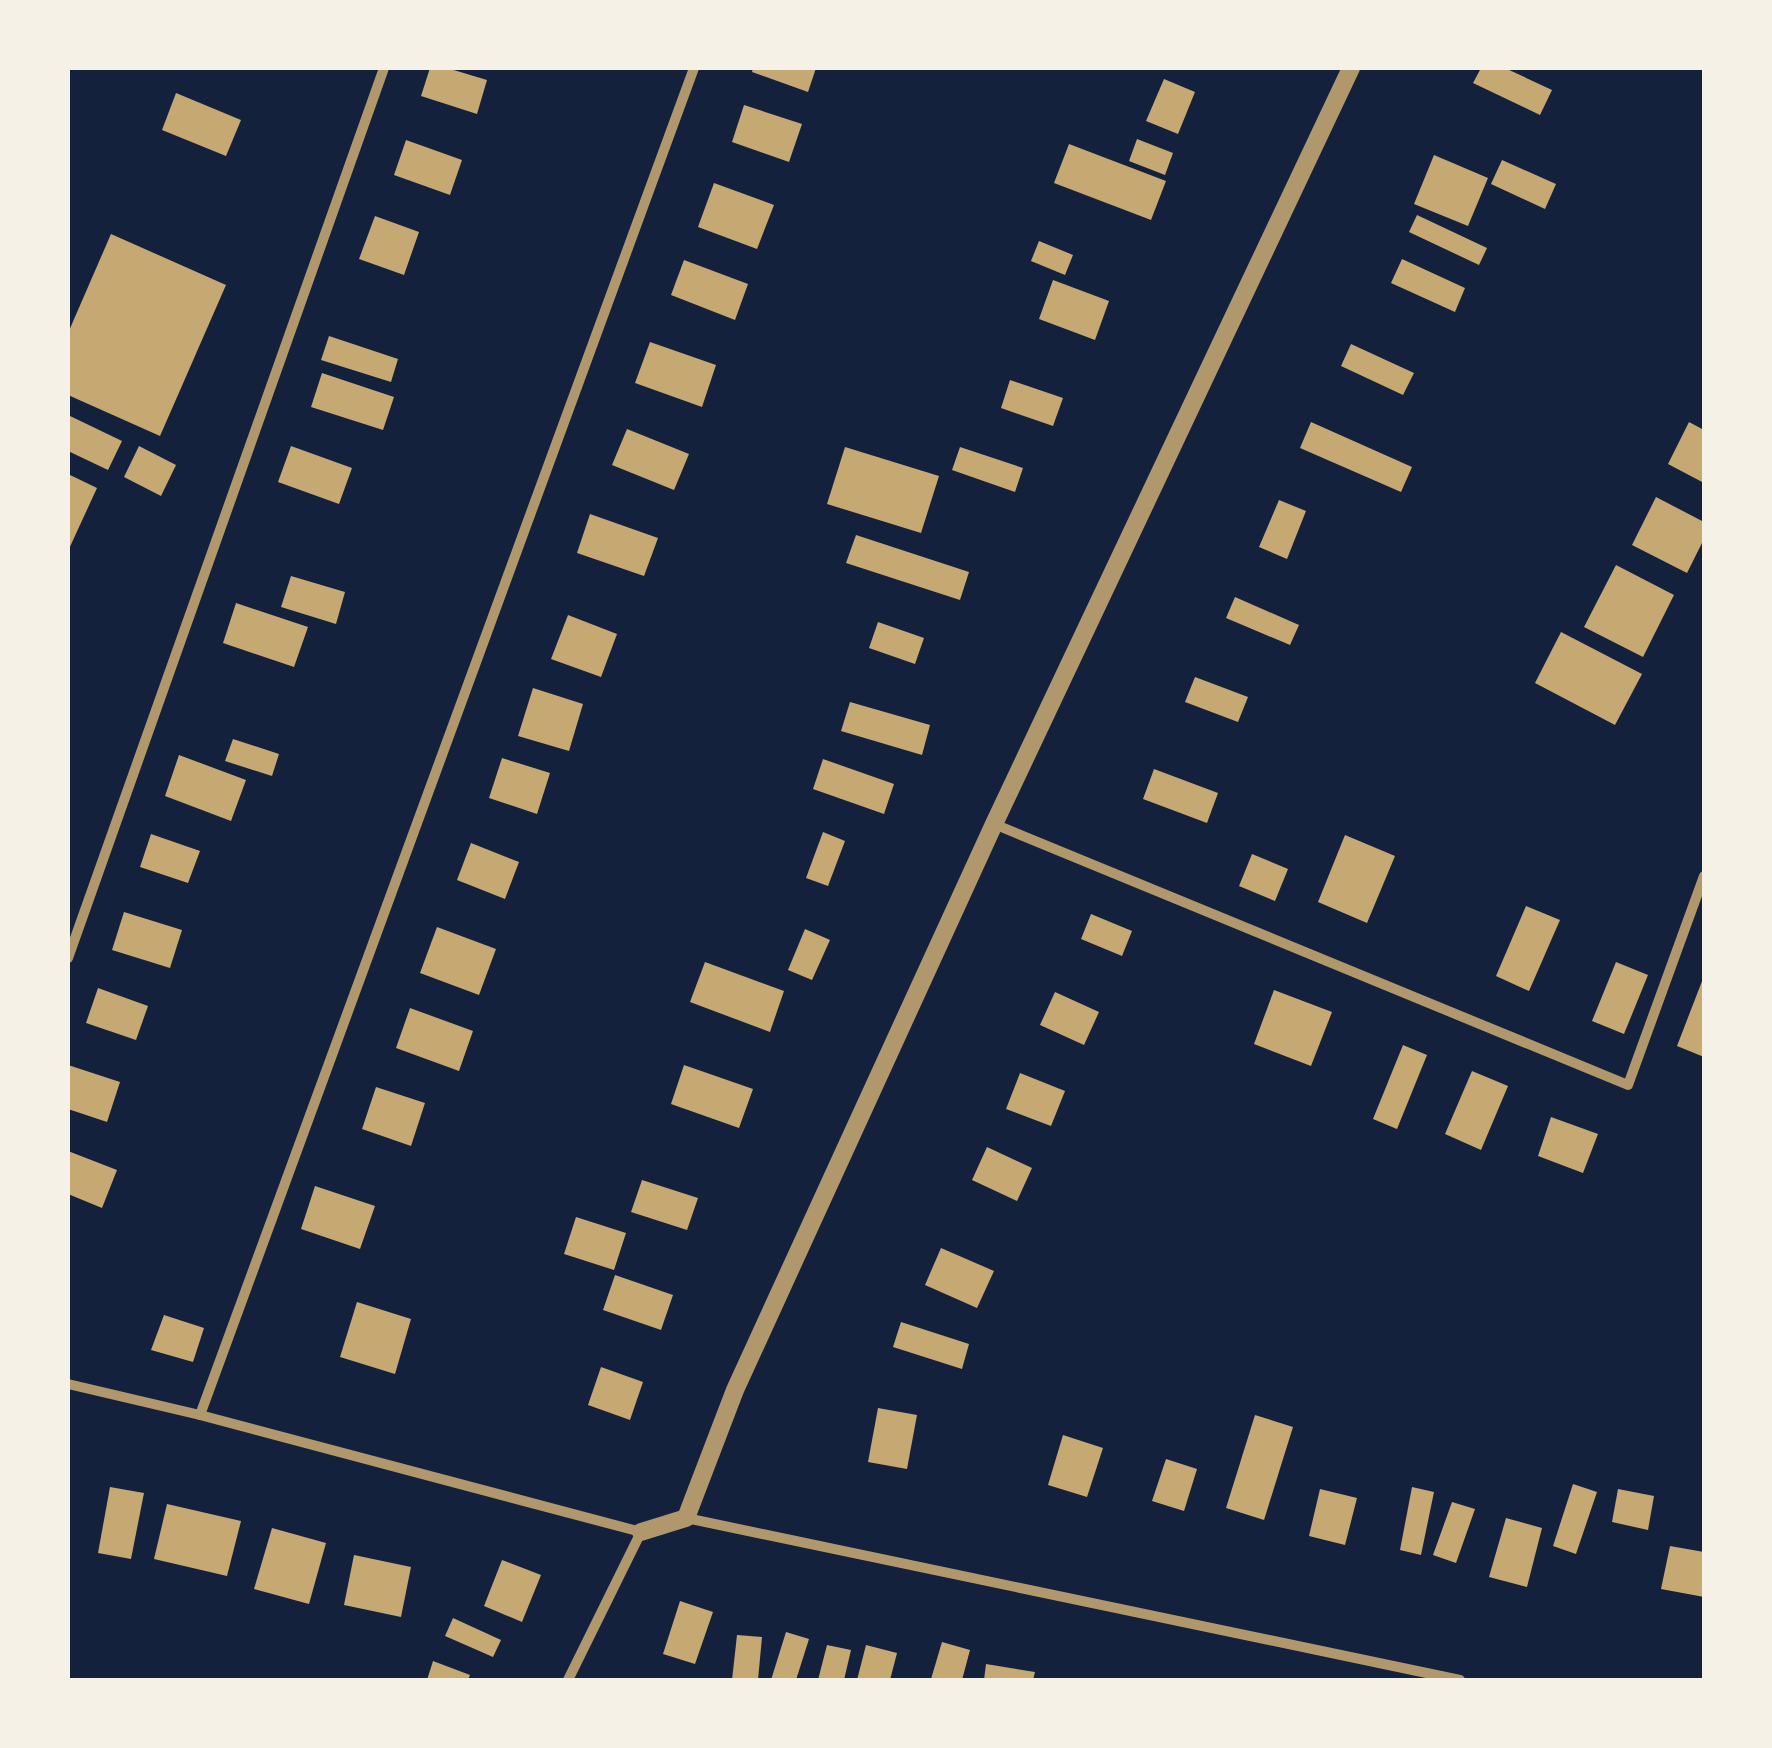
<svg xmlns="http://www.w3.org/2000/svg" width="1772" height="1748" font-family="Raleway,sans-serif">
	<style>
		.building { fill: #c6a872 }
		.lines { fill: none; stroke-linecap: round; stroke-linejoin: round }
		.minor { stroke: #b1986c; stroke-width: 10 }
		.tertiary { stroke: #b1986c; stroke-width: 18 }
	</style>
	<rect width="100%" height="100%" fill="#14213d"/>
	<g class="building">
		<path d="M430 68H447L487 80 477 114 421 96Z"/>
		<path d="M753 68H816L808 92 752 72Z"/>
		<path d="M1481 68H1505L1552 90 1540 115 1473 83Z"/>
		<path d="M1164 79 1195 92 1178 134 1146 121Z"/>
		<path d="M176 93 241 120 226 156 162 130Z"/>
		<path d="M744 105 802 124 789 162 732 142Z"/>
		<path d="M1137 139 1173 153 1165 175 1129 161Z"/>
		<path d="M406 140 462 160 450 195 394 175Z"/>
		<path d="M1069 144 1166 181 1151 220 1054 183Z"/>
		<path d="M1434 155 1488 178 1468 226 1414 204Z"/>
		<path d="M1502 160 1556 184 1545 209 1491 184Z"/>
		<path d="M714 183 774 205 757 249 698 227Z"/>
		<path d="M1417 215 1487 248 1479 265 1409 232Z"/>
		<path d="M375 216 419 232 404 275 359 259Z"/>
		<path d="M111 234 226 285 160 436 68 395V333Z"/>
		<path d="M1039 241 1073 255 1065 275 1031 261Z"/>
		<path d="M1402 259 1465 288 1455 312 1391 283Z"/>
		<path d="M684 260 748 284 735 320 671 295Z"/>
		<path d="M1053 280 1109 301 1095 340 1039 319Z"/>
		<path d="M329 336 398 359 391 382 321 360Z"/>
		<path d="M650 342 716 365 702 407 635 383Z"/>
		<path d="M1351 344 1414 373 1403 395 1341 366Z"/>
		<path d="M322 373 394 397 383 430 311 407Z"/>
		<path d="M1010 380 1063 398 1053 426 1001 408Z"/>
		<path d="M68 415 122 441 108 470 68 451Z"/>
		<path d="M1311 422 1412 467 1401 492 1300 448Z"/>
		<path d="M1689 422 1704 430V483L1668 464Z"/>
		<path d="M627 429 689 454 674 490 612 465Z"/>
		<path d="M139 446 176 465 161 496 124 477Z"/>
		<path d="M291 446 352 468 339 504 278 482Z"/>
		<path d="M845 447 939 476 921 533 827 504Z"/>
		<path d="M960 447 1023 468 1015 492 952 470Z"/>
		<path d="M68 474 97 488 68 551Z"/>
		<path d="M1656 497 1704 522V539L1687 573 1632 545Z"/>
		<path d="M1279 500 1306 511 1287 559 1259 547Z"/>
		<path d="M590 514 658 538 644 576 577 553Z"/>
		<path d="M856 535 969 572 960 600 846 563Z"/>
		<path d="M1616 565 1674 595 1643 657 1584 627Z"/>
		<path d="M291 576 345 592 336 624 281 607Z"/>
		<path d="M1235 597 1299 625 1290 645 1226 618Z"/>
		<path d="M236 603 308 627 294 667 223 643Z"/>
		<path d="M568 615 617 634 601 677 551 659Z"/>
		<path d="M878 622 924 638 915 664 869 648Z"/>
		<path d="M1561 632 1642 674 1615 725 1535 683Z"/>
		<path d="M1195 677 1248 697 1238 722 1185 702Z"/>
		<path d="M533 688 583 704 569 751 518 736Z"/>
		<path d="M850 702 930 725 922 755 841 731Z"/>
		<path d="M233 739 279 754 272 776 225 761Z"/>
		<path d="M179 755 246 780 231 821 165 796Z"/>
		<path d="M502 758 550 773 537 814 489 798Z"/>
		<path d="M823 759 894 784 884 814 813 789Z"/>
		<path d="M1154 769 1218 793 1207 823 1143 799Z"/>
		<path d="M823 832 845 841 828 886 806 878Z"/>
		<path d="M151 834 200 851 188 883 140 867Z"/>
		<path d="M1345 835 1395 856 1367 923 1318 902Z"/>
		<path d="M471 843 519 862 505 899 457 880Z"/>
		<path d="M1252 854 1288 869 1275 901 1239 886Z"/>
		<path d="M1526 906 1560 920 1529 991 1496 976Z"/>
		<path d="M124 912 182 930 170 968 112 950Z"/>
		<path d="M1091 914 1132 931 1122 956 1081 939Z"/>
		<path d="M437 927 496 949 479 995 420 973Z"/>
		<path d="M805 929 830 940 812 980 788 970Z"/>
		<path d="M705 962 784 991 770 1032 690 1002Z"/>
		<path d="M1616 962 1648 975 1624 1034 1592 1021Z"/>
		<path d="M1704 976V1057L1677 1046Z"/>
		<path d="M98 988 148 1006 136 1040 86 1023Z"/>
		<path d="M1274 990 1332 1012 1311 1066 1254 1044Z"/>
		<path d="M1055 992 1099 1012 1084 1045 1040 1025Z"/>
		<path d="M410 1008 473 1031 459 1071 396 1048Z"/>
		<path d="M1403 1045 1427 1055 1397 1129 1373 1119Z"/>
		<path d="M68 1065 120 1082 107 1122 68 1109Z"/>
		<path d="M684 1065 753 1089 739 1128 671 1104Z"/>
		<path d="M1472 1071 1508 1086 1481 1150 1445 1134Z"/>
		<path d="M1020 1073 1065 1091 1051 1126 1006 1109Z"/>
		<path d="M376 1087 425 1103 411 1146 362 1129Z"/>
		<path d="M1551 1117 1598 1134 1583 1173 1538 1156Z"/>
		<path d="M987 1147 1032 1168 1017 1201 972 1180Z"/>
		<path d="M68 1151 117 1170 102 1208 68 1194Z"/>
		<path d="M642 1180 698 1198 687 1230 631 1212Z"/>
		<path d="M315 1186 375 1206 360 1249 301 1229Z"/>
		<path d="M576 1217 626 1233 614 1270 564 1254Z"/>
		<path d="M941 1248 994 1271 977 1308 925 1285Z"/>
		<path d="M615 1275 673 1295 661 1330 603 1310Z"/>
		<path d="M357 1302 411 1319 395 1374 340 1357Z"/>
		<path d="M164 1315 204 1328 193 1362 151 1350Z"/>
		<path d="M901 1322 969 1344 962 1369 893 1347Z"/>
		<path d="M601 1367 643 1382 630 1420 588 1405Z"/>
		<path d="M878 1408 917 1415 907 1469 868 1462Z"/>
		<path d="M1255 1415 1293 1427 1264 1520 1226 1508Z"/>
		<path d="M1063 1435 1103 1448 1087 1497 1048 1485Z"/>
		<path d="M1166 1459 1197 1469 1184 1511 1152 1501Z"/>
		<path d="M1573 1484 1597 1492 1576 1554 1553 1546Z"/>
		<path d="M110 1487 144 1493 131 1559 98 1553Z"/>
		<path d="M1412 1487 1434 1492 1421 1555 1400 1550Z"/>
		<path d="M1320 1489 1357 1498 1345 1545 1309 1536Z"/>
		<path d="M1618 1489 1654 1496 1648 1530 1612 1522Z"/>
		<path d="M1452 1502 1475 1509 1456 1563 1433 1555Z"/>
		<path d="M167 1504 241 1521 227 1576 154 1559Z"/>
		<path d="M1506 1518 1542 1528 1527 1587 1489 1577Z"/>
		<path d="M272 1528 326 1543 309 1604 254 1589Z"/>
		<path d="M1670 1546 1704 1552V1597L1661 1589Z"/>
		<path d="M354 1555 411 1567 401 1617 344 1605Z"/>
		<path d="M502 1560 541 1575 522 1622 484 1606Z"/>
		<path d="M680 1601 713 1612 695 1664 663 1654Z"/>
		<path d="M453 1618 501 1640 493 1657 445 1636Z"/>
		<path d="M786 1632 809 1639 796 1680H771Z"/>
		<path d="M737 1635 762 1637 758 1680H732Z"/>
		<path d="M942 1642 970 1650 962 1680 931 1679Z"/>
		<path d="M827 1645 851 1650 844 1680H818Z"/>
		<path d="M866 1645 897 1653 890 1680H857Z"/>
		<path d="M433 1661 470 1675 468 1680H427Z"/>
		<path d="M986 1664 1035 1672 1033 1680H984Z"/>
	</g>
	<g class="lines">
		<g class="minor">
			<path d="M994 824 1628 1085 1704 876"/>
			<path d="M68 958 384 68"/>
			<path d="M68 1384 200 1415 641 1532 568 1680"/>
			<path d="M200 1415 694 68"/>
			<path d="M686 1518 1460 1680"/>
		</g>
		<path class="tertiary" d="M641 1532 686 1518 735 1390 994 824 1351 68"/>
	</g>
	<rect width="1772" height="1748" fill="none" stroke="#f6f1e7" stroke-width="140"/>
</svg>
